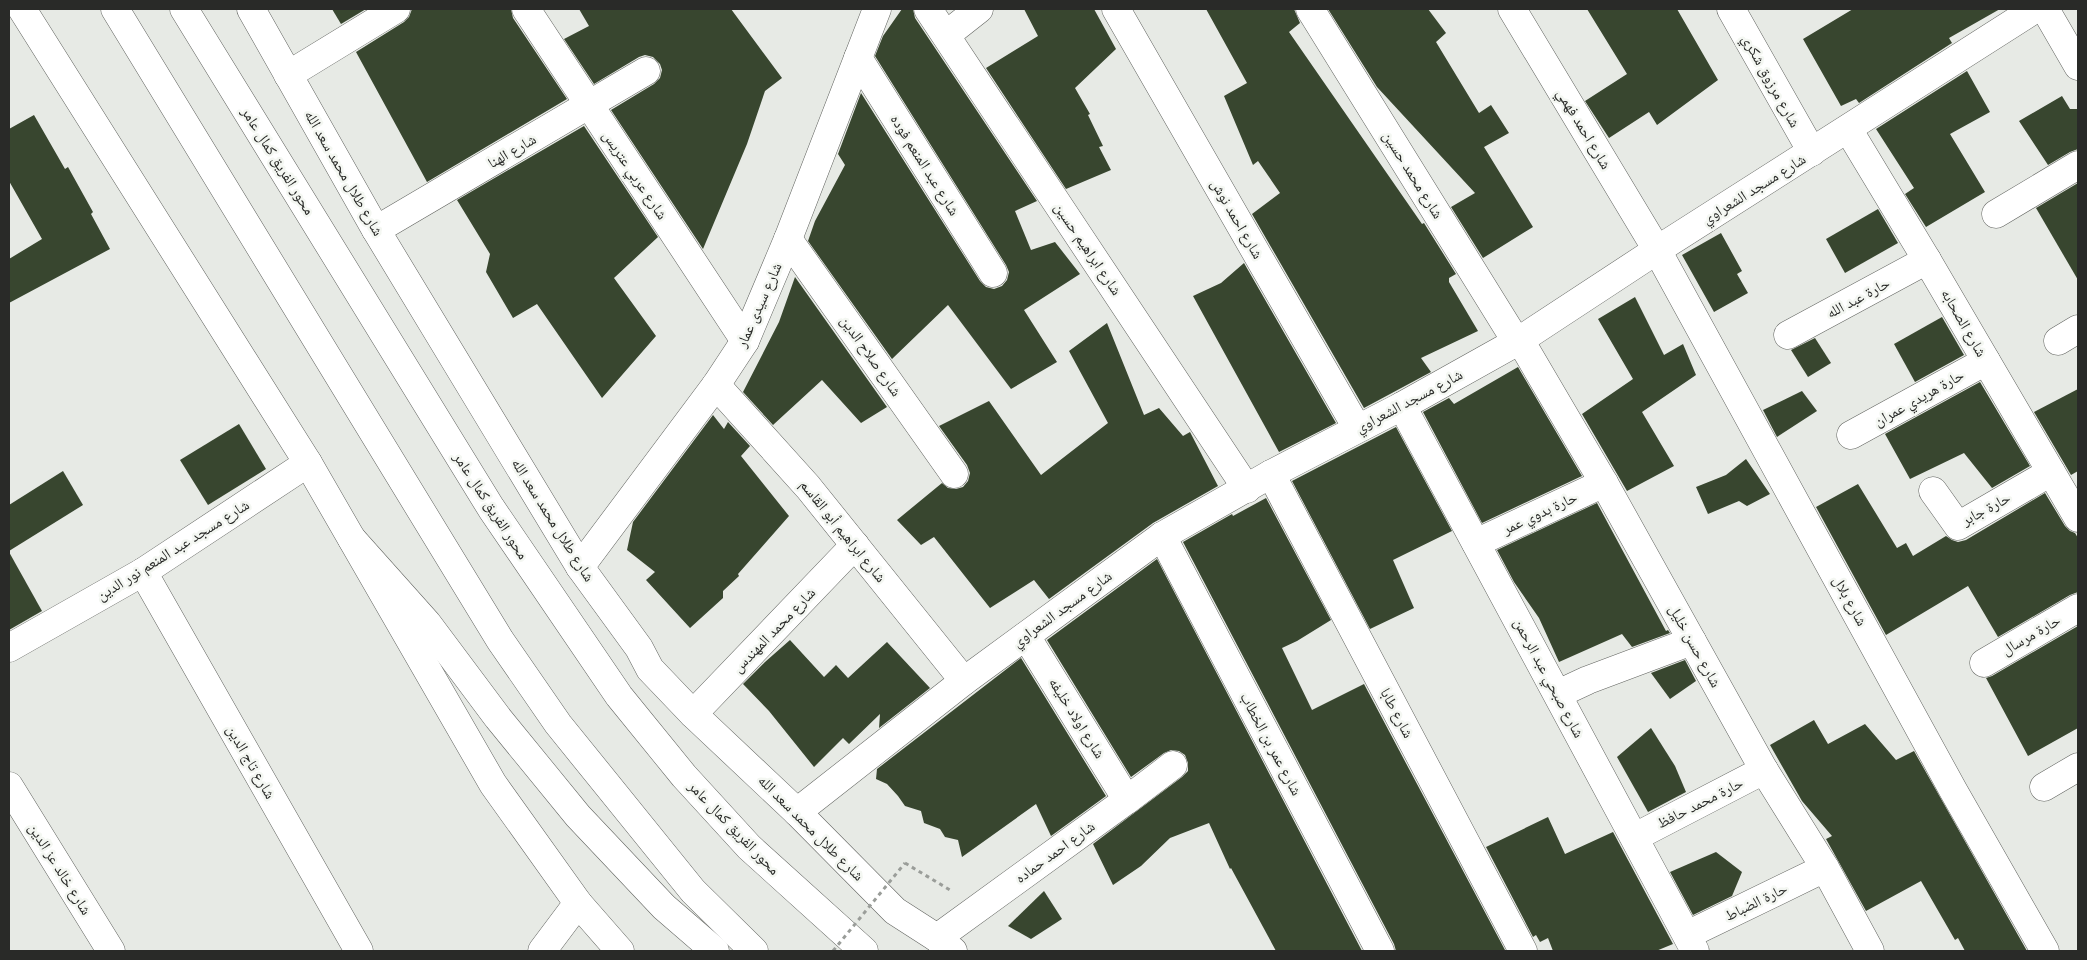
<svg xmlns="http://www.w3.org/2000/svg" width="2087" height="960" font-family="'Golos Text','Noto Naskh Arabic',sans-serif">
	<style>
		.building { fill: #38462f }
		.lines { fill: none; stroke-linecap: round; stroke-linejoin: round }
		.street-casing { stroke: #626460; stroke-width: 29 }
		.secondary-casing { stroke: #626460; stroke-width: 29 }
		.highway-casing { stroke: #626460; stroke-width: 29 }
		.path { stroke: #9a9d99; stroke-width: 3; stroke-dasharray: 4 4; stroke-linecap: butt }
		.street { stroke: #fff; stroke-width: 28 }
		.secondary { stroke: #fff; stroke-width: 28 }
		.highway { stroke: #fff; stroke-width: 28 }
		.path-bridge { stroke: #9a9d99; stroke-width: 3; stroke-dasharray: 4 4; stroke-linecap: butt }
		.labels { text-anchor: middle; stroke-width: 5; stroke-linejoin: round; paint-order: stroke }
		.street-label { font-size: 15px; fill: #292a28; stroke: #f4f7f2 }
	</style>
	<rect width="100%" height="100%" fill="#e7eae5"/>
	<g class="building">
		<path d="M332 9H366L341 24Z"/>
		<path d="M412 9H511L513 18 567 99 427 182 356 52 404 22 409 17Z"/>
		<path d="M579 9H731L782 78 765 91 747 144 703 249 611 110 654 84 660 78 662 70 660 64 653 57 645 55 639 57 594 84 564 39 589 26Z"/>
		<path d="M902 9H913L915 18 1037 201 1015 211 1031 250 1055 242 1080 274 1024 310 1057 362 1011 389 948 305 892 359 808 241 815 221 845 165 838 154 861 93 980 281 986 287 994 289 1002 286 1007 280 1009 272 1006 265 875 56 883 36Z"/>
		<path d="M1024 9H1094L1116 49 1075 88 1090 114 1088 115 1103 146 1099 147 1111 170 1066 189 986 68 1038 36Z"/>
		<path d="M1206 9H1294L1300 23 1289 32 1422 224 1424 223 1456 274 1449 278V282L1478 331 1421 358 1431 372 1364 408 1252 214 1280 193 1258 161 1253 165 1224 96 1247 83Z"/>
		<path d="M1328 9H1428L1446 33 1436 42 1479 113 1491 105 1509 133 1484 147 1533 227 1483 258 1451 207 1475 193 1377 87Z"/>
		<path d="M1587 9H1677L1718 80 1657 125 1649 112 1609 138 1585 101 1627 74Z"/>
		<path d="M1853 9H2000L1949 38 1952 43 1859 103 1856 99 1841 106 1803 39Z"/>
		<path d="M1967 71 1990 112 1950 134 1985 192 1926 227 1905 194 1914 188 1876 129Z"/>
		<path d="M2062 96 2070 109H2078V149L2070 152 2048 165 2019 121Z"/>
		<path d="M34 115 65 169 68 167 93 212 91 214 110 249 9 303V259L42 239 9 181V129Z"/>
		<path d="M584 126 658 237 614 278 656 336 602 398 537 304 513 318 486 272 490 254 457 200Z"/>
		<path d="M2078 183V280L2036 208Z"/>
		<path d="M1878 209 1898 243 1845 273 1826 239Z"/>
		<path d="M1721 233 1742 271 1737 274 1748 293 1714 312 1682 255Z"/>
		<path d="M1244 263 1336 423 1279 452 1193 296 1221 283Z"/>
		<path d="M795 277 887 407 861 423 822 380 773 425 743 392 779 322Z"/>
		<path d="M1635 297 1664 355 1683 344 1696 375 1642 412 1674 466 1627 491 1582 414 1633 379 1598 319Z"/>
		<path d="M1942 317 1964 355 1915 382 1894 344Z"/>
		<path d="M1107 323 1144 415 1159 408 1183 436 1190 432 1218 486 1153 523 1049 599 1034 580 990 608 934 537 921 545 897 520 942 483 948 488 956 489 963 487 968 481 970 473 967 465 939 426 989 401 1041 475 1108 423 1069 351Z"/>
		<path d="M1815 338 1831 363 1808 377 1791 350Z"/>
		<path d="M1518 367 1582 476 1482 523 1423 412 1449 398 1454 404Z"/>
		<path d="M1980 382 2030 466 1992 488 1964 453 1910 479 1885 434Z"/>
		<path d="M2078 389V471L2071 475 2034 412Z"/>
		<path d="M1802 391 1817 411 1777 437 1763 410Z"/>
		<path d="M713 415 724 429 728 422 750 446 741 456 789 516 738 574 739 576 723 591V598L690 628 646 580 655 572 627 550 633 522Z"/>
		<path d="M239 424 266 469 208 505 180 460Z"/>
		<path d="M1396 427 1452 531 1393 560 1414 608 1370 629 1292 481Z"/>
		<path d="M1746 459 1770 494 1747 506 1739 501 1708 514 1696 487 1726 475Z"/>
		<path d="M63 471 83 505 9 551V505Z"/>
		<path d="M1858 484 1897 548 1906 543 1913 556 1946 536 1952 540 1958 542 1966 540 2045 493 2065 526 2070 531 2075 533 2078 538V592L2070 595 1998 637 1968 586 1886 635 1816 507Z"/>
		<path d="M1266 498 1331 620 1297 641 1282 648 1312 710 1364 684 1505 950 1396 951 1394 944 1183 542 1232 514 1233 516Z"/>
		<path d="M1597 503 1666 631 1668 630 1670 633 1632 647 1622 634 1559 662 1539 618 1514 582 1497 550Z"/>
		<path d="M9 552 42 611 9 630Z"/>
		<path d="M1157 559 1362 951H1276L1231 868 1230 869 1209 823 1170 838 1141 866 1113 885 1093 844 1182 777 1188 771V763L1185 755 1179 751 1171 750 1164 753 1131 777 1047 640Z"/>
		<path d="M2078 626V728L2028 756 1986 678 1992 676Z"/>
		<path d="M790 640 824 677 836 665 848 678 887 642 930 688 879 728 880 714 849 744 843 738 814 767 769 711 743 684 765 662Z"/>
		<path d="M1021 658 1106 796 1051 836 1036 804 962 857 958 840 945 837 940 829 924 823 921 811 905 806 898 796 887 784 876 779 877 769Z"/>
		<path d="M1685 660 1696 681 1670 699 1651 673Z"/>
		<path d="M1814 720 1828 744 1865 724 1896 760 1914 751 2027 951H1965L1958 938 1955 940 1921 881 1866 911 1826 839 1832 836 1802 801 1770 745Z"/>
		<path d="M1651 728 1675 766 1686 792 1648 812 1617 757Z"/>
		<path d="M1548 817 1565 854 1613 832 1673 944 1656 951H1553L1548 938 1540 942 1536 935 1533 937 1486 847Z"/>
		<path d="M1716 852 1742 872 1732 896 1693 915 1670 872Z"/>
		<path d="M1044 891 1062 919 1031 939 1008 926Z"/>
	</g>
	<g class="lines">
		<g class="street-casing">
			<g id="street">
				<path d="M526 9 745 341"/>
				<path d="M928 9 1247 489"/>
				<path d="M1116 9 1357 428"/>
				<path d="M1310 9 1516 341"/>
				<path d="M1512 9 1657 250 1953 790 2045 951"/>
				<path d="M1731 9 1812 152"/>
				<path d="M2045 9 2078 66"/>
				<path d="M946 35 979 9"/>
				<path d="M858 58 993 273"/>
				<path d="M288 75 396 9"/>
				<path d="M1848 129 1927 260 2078 518"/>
				<path d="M1996 214 2078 165"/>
				<path d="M376 230 646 71"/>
				<path d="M788 239 954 474"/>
				<path d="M1788 335 1927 260"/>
				<path d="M1520 340 1604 483 1764 770 1825 868 1870 951"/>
				<path d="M2058 341 2078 329"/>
				<path d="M716 385 808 487 964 681"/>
				<path d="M1402 406 1695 951"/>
				<path d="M1851 435 1986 361"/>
				<path d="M1271 474 1523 951"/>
				<path d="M1933 491 1958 526 2051 472"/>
				<path d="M1162 536 1380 951"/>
				<path d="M1476 543 1604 483"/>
				<path d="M580 567 716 385 745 341 788 239 877 9"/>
				<path d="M143 572 359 951"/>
				<path d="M1026 636 1127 800"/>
				<path d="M9 648 143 572 308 463"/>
				<path d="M1984 663 2078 608"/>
				<path d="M1558 694 1588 680 1692 641"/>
				<path d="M693 714 855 545"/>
				<path d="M9 786 111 951"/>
				<path d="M2044 787 2078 767"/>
				<path d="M797 812 964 681 1162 536 1271 474 1402 406 1520 340 1657 250 2035 9"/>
				<path d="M1635 837 1764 770"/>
				<path d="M1687 935 1825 868"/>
				<path d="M937 938 1127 800 1173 765"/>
				<path d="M542 951 578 903"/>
			</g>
		</g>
		<g class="secondary-casing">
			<g id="secondary">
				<path d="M22 9 308 463 493 784 578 903 620 951"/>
				<path d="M251 9 376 230 580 567 639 648 650 669 693 714 797 812 895 911 937 938 953 951"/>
			</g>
		</g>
		<g class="highway-casing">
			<g id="highway">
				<path d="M115 9 500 640 558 724 693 891 754 951"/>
				<path d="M184 9 491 508 619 696 684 776 749 847 864 951"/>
				<path d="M352 539 427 623 498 718 578 816 664 907 715 951"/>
			</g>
		</g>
		<path class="path" d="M905 863 950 890"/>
		<use href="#street" class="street"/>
		<use href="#secondary" class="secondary"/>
		<use href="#highway" class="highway"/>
		<path class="path-bridge" d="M833 951 905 863"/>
	</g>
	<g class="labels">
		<g class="street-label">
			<text transform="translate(1771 81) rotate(61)" y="5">شارع مرزوق شكري</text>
			<text transform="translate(1584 129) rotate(59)" y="5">شارع احمد فهمي</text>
			<text transform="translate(512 151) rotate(-30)" y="5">شارع الهنا</text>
			<text transform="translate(278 161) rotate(58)" y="5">محور الفريق كمال عامر</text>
			<text transform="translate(925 165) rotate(58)" y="5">شارع عبد المنعم فوده</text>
			<text transform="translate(344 173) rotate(60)" y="5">شارع طلال محمد سعد الله</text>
			<text transform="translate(635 175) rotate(56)" y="5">شارع عربي عتريس</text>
			<text transform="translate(1413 175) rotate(58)" y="5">شارع محمد حسين</text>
			<text transform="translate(1754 189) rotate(-32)" y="5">شارع مسجد الشعراوي</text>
			<text transform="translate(1237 219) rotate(60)" y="5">شارع احمد نوش</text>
			<text transform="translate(1088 249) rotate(56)" y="5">شارع ابراهيم حسين</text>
			<text transform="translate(1858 298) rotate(-28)" y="5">حارة عبد الله</text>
			<text transform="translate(759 305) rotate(-66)" y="5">شارع سيدى عمار</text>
			<text transform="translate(1964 323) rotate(60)" y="5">شارع الصحابه</text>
			<text transform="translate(871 356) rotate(55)" y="5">شارع صلاح الدين</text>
			<text transform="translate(1919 398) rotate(-29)" y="5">حارة هريدي عمران</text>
			<text transform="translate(1409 401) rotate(-28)" y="5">شارع مسجد الشعراوي</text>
			<text transform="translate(491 506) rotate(57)" y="5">محور الفريق كمال عامر</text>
			<text transform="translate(1986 509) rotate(-28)" y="5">حارة جابر</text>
			<text transform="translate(1540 513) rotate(-25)" y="5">حارة بدوي عمر</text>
			<text transform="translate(553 520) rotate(58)" y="5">شارع طلال محمد سعد الله</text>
			<text transform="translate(843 531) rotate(51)" y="5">شارع ابراهيم أبو القاسم</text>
			<text transform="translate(173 550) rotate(-32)" y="5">شارع مسجد عبد المنعم نور الدين</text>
			<text transform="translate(1850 601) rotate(61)" y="5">شارع بلال</text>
			<text transform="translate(1062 609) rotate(-36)" y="5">شارع مسجد الشعراوي</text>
			<text transform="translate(774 630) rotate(-46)" y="5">شارع محمد المهندس</text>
			<text transform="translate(2031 635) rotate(-30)" y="5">حارة مرسال</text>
			<text transform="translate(1695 646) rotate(61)" y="5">شارع حسن خليل</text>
			<text transform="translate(1549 678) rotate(62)" y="5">شارع صبحي عبد الرحمن</text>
			<text transform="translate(1397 713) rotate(62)" y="5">شارع طابا</text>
			<text transform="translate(1077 718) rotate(58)" y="5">شارع اولاد خليفه</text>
			<text transform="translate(1271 744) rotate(62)" y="5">شارع عمر بن الخطاب</text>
			<text transform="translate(251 762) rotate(60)" y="5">شارع تاج الدين</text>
			<text transform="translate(1700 803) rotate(-27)" y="5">حارة محمد حافظ</text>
			<text transform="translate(734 828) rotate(46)" y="5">محور الفريق كمال عامر</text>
			<text transform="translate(811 828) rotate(45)" y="5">شارع طلال محمد سعد الله</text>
			<text transform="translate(1055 852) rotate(-36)" y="5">شارع احمد حماده</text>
			<text transform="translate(60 869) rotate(58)" y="5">شارع خالد عز الدين</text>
			<text transform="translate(1756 902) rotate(-26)" y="5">حارة الضباط</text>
		</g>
	</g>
	<rect width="2087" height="960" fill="none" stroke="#292a28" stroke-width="20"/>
</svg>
